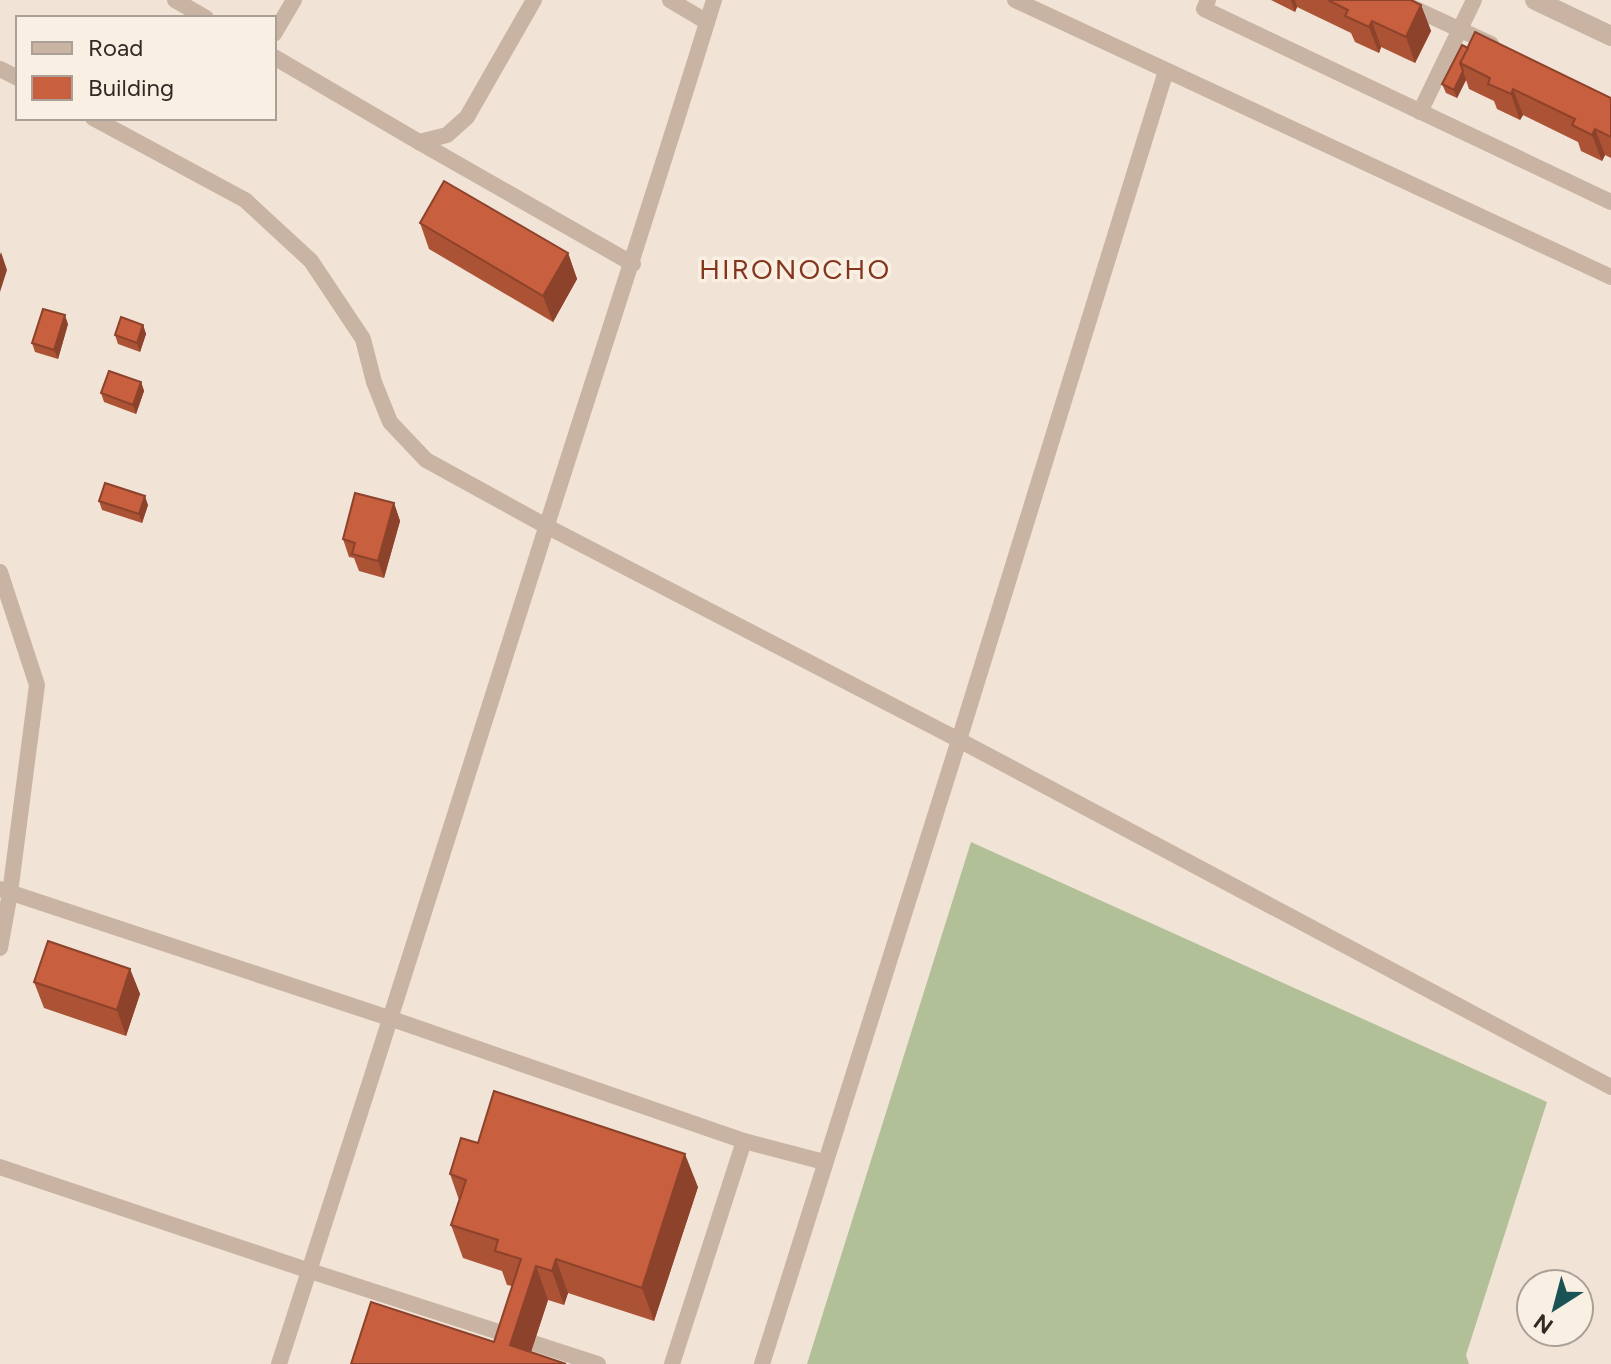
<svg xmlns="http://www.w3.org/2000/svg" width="1611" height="1364" font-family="Figtree,sans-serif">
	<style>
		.garden { fill: #b2c097 }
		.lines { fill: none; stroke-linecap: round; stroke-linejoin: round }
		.service { stroke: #c9b4a3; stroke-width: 16 }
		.minor { stroke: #c9b4a3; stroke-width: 20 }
		.wall { fill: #ac5235 }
		.shaded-wall { fill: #8c422b }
		.building { fill: #c85f3e; stroke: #8c422b; stroke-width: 2 }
		.labels { text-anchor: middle; stroke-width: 7; stroke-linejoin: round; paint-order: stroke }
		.quarter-label { font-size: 28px; letter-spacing: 2px; fill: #83351d; stroke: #f9efe3 }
	</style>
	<rect width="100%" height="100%" fill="#f1e4d7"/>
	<path class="garden" d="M971 842 1547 1102 1466 1355 1469 1364H807Z"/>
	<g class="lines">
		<g class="service">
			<path d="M175 0 206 18"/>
			<path d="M670 0 707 22"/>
			<path d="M1015 0 1611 277"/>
			<path d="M1208 0 1204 9 1611 202"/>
			<path d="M1396 0 1491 44"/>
			<path d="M274 34 294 0"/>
			<path d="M274 57 419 142 447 135 467 117 534 0"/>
			<path d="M0 69 18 78"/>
			<path d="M1420 112 1474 0"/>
			<path d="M93 118 245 200 311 261 363 339 374 382 390 422 426 460 546 526 959 740 1611 1087"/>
			<path d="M419 142 633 264"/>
			<path d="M0 572 37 685 10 893 0 948"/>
			<path d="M0 889 392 1019 744 1141 824 1162"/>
			<path d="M0 1167 310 1271 598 1364"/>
			<path d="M279 1364C370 1086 457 806 546 528 602 352 660 176 714 0"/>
			<path d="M672 1364 744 1141"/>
			<path d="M762 1364 959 740 1166 71"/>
		</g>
		<path class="minor" d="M1535 0 1611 36"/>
	</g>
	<g class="wall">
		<path d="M1271 0H1411L1421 5 1431 31 1415 63 1381 47 1379 53 1355 42 1351 33 1297 7 1295 12Z"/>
		<path d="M1468 48 1611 98V158L1605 155 1602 161 1581 151 1578 142 1523 115 1520 120 1497 109 1494 101 1469 89 1466 80 1457 98 1446 93 1442 84Z"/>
		<path d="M420 223 568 253 577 279 553 322 429 249Z"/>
		<path d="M68 324 58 359 35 352 32 343Z"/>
		<path d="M143 325 146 334 140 352 118 344 115 335Z"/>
		<path d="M141 382 144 391 136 414 104 402 101 393Z"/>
		<path d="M99 501 148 505 142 523 102 510Z"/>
		<path d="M394 503 400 521 384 578 359 571 354 558 349 557 343 539Z"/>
		<path d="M130 969 140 994 126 1036 44 1008 34 982Z"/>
		<path d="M478 1143 698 1187 654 1321 568 1293 564 1305 548 1300 531 1352 494 1342 512 1286 507 1285 502 1271 463 1258 451 1225 459 1200 450 1174Z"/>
	</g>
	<g class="shaded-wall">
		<path d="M1291 0H1295L1297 7 1295 12Z"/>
		<path d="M1421 5 1431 31 1415 63 1406 37Z"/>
		<path d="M1372 21 1381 47 1379 53 1369 27Z"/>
		<path d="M1463 71 1466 80 1457 98 1454 90Z"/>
		<path d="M1513 89 1523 115 1520 120 1511 94Z"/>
		<path d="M1595 129 1605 155 1602 161 1592 135Z"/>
		<path d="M1 252 7 270 0 292V255Z"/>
		<path d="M568 253 577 279 553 322 543 296Z"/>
		<path d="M65 315 68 324 58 359 54 350Z"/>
		<path d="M143 325 146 334 140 352 137 343Z"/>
		<path d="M141 382 144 391 136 414 133 405Z"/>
		<path d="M145 496 148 505 142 523 139 514Z"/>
		<path d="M394 503 400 521 384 578 378 561Z"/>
		<path d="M130 969 140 994 126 1036 117 1010Z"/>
		<path d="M685 1154 698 1187 654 1321 642 1288Z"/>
		<path d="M556 1259 568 1293 564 1305 552 1271Z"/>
		<path d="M536 1266 548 1300 527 1364 510 1345Z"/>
	</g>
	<g class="building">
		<path d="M1328 0H1411L1421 5 1406 37 1372 21 1369 27 1345 16 1348 10Z"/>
		<path d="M1475 32 1611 98V137L1595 129 1592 135 1572 125 1575 119 1513 89 1511 94 1488 84 1490 78 1460 63Z"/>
		<path d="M1462 45 1468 48 1460 63 1463 71 1454 90 1442 84Z"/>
		<path d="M444 181 568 253 543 296 420 223Z"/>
		<path d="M43 309 65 315 54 350 32 343Z"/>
		<path d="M121 317 143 325 137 343 115 335Z"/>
		<path d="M109 371 141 382 133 405 101 393Z"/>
		<path d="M105 483 145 496 139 514 99 501Z"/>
		<path d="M355 493 394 503 378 561 352 554 355 543 343 539Z"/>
		<path d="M48 941 130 969 117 1010 34 982Z"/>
		<path d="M494 1091 685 1154 642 1288 556 1259 552 1271 536 1266 510 1345 566 1364H351L371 1302 494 1342 521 1259 495 1251 498 1240 451 1225 466 1180 450 1174 461 1138 478 1143Z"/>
	</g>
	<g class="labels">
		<g class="quarter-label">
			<text x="795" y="279">HIRONOCHO</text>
		</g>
	</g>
	<rect x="16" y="16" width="260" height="104" fill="#f9efe3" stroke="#aaa097" stroke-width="2"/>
	<rect x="32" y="42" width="40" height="12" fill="#c9b4a3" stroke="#aaa097" stroke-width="2"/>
	<text x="88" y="56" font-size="24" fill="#342a25">Road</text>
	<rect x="32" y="76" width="40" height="24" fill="#c85f3e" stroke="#aaa097" stroke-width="2"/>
	<text x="88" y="96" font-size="24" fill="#342a25">Building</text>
	<g transform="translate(1555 1308) rotate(216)"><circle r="38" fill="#f9efe3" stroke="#aaa097" stroke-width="2"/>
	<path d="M0-6L14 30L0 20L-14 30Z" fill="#1b5255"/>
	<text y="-12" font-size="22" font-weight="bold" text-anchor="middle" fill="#342a25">N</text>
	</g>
</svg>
